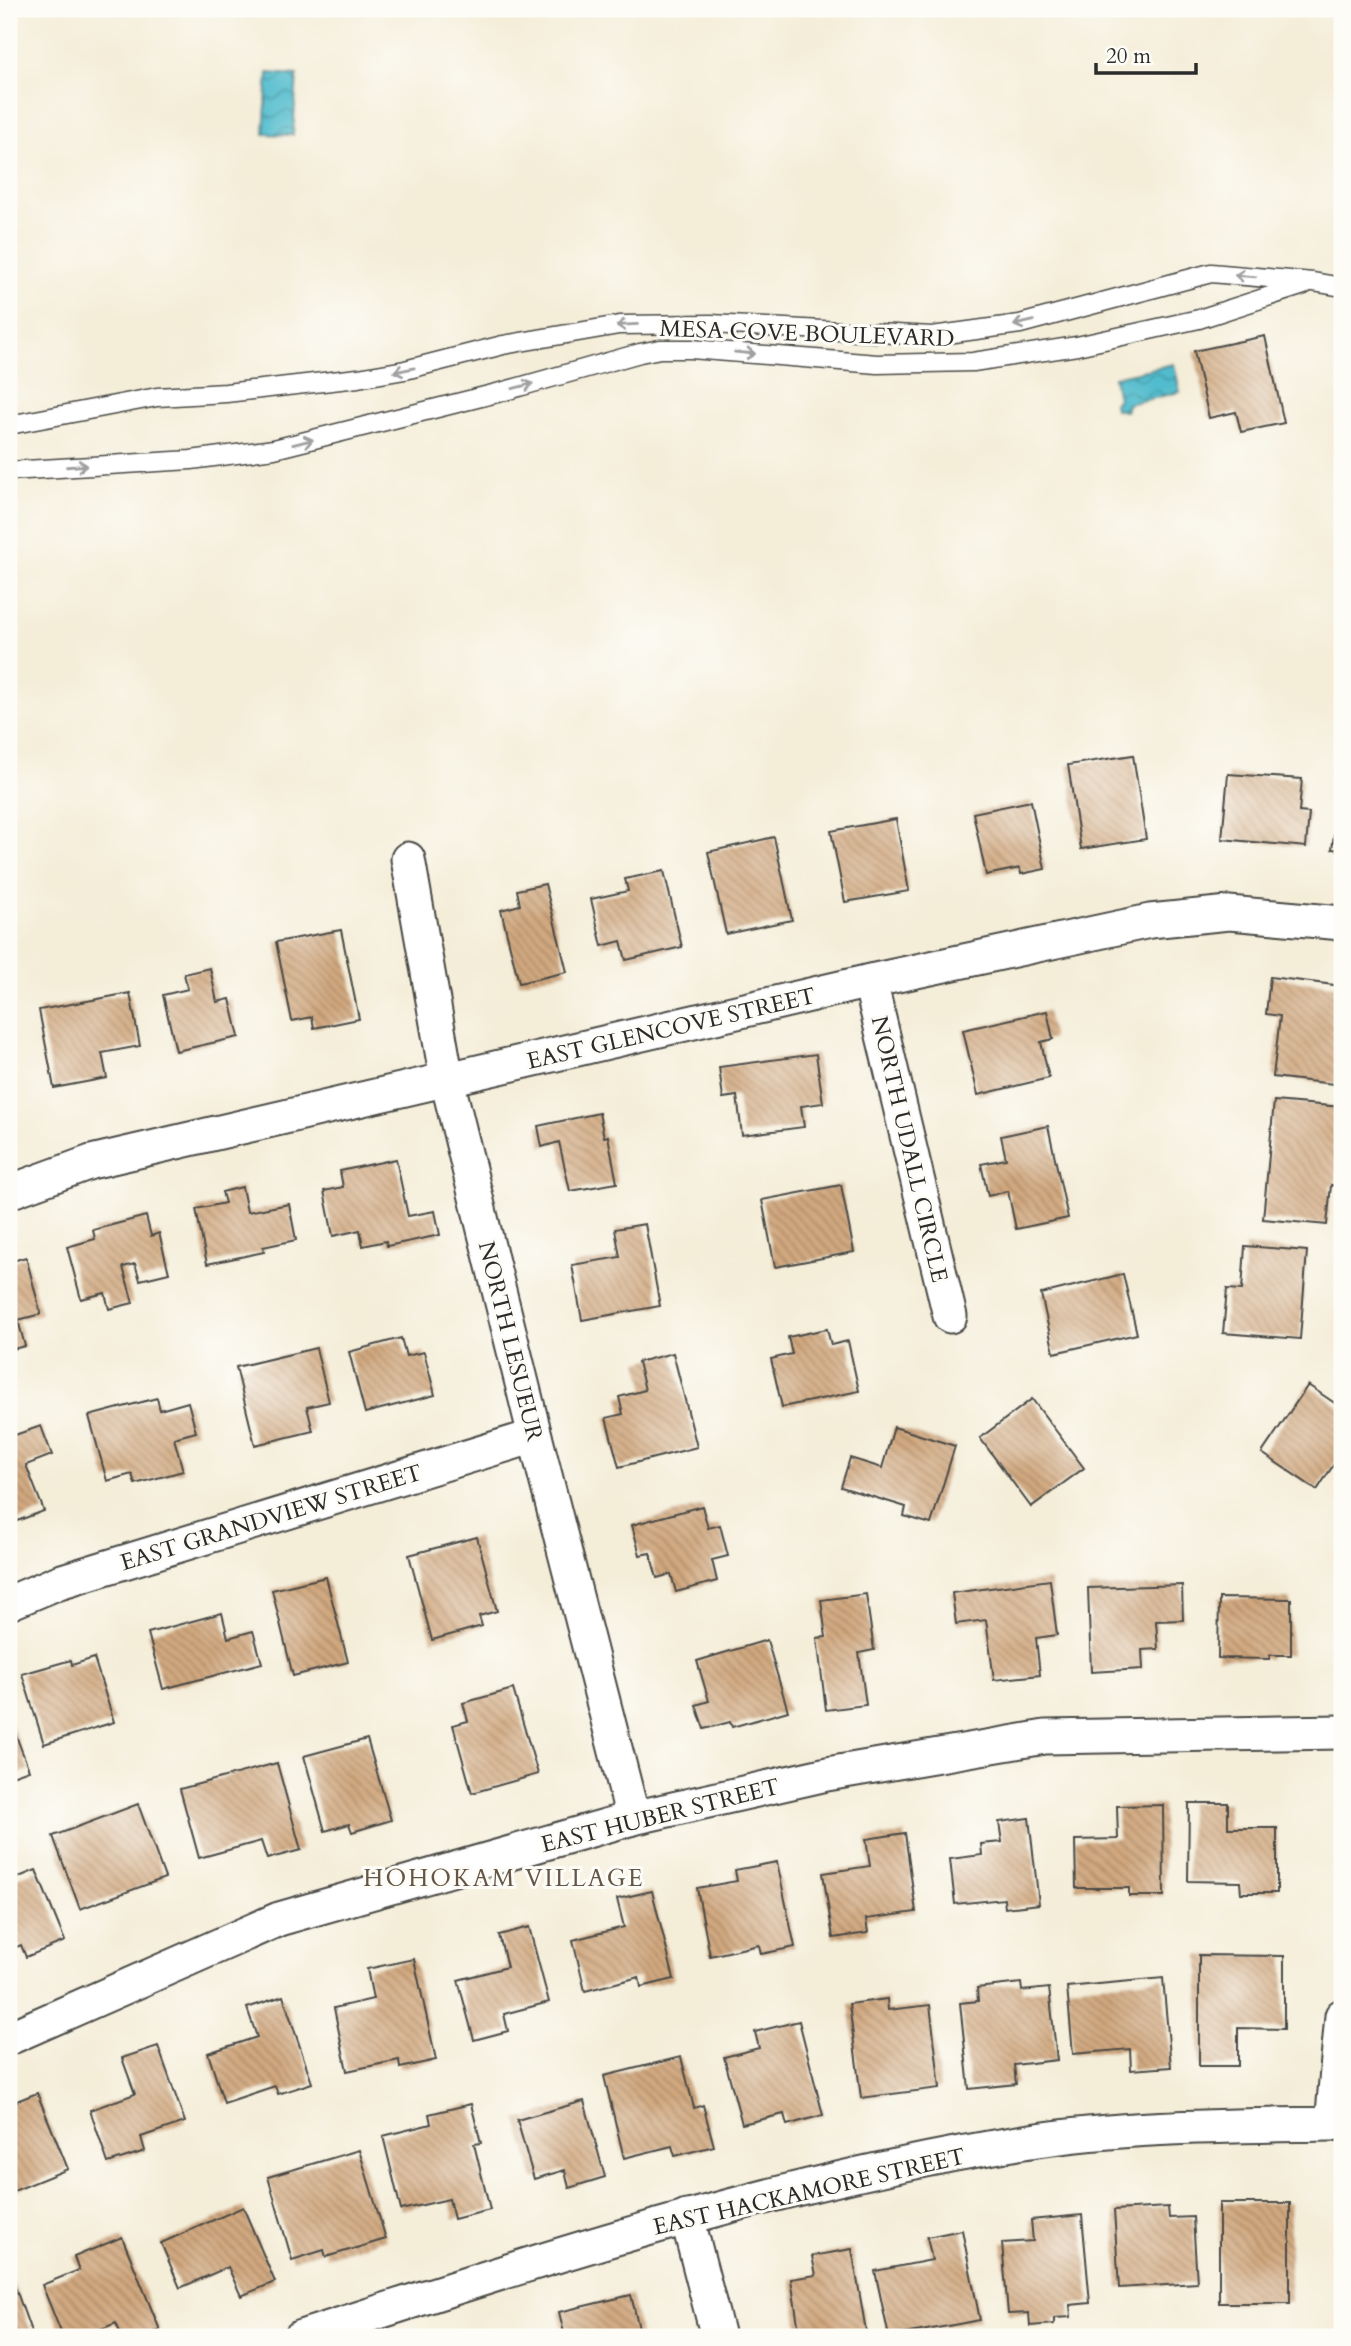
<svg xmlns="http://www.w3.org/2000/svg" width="1351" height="2346" font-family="Cardo,serif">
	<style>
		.water { fill: url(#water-waves); stroke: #3e747c; stroke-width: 2 }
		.building { fill: url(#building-back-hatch) }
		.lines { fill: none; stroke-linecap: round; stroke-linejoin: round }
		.service-casing { stroke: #494845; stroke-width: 21 }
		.minor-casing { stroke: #494845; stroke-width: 37 }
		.service { stroke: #fff; stroke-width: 18 }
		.minor { stroke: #fff; stroke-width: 33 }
		.oneway { stroke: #a0a0a0 }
		.labels { text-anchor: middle; stroke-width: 6; stroke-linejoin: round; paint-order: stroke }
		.street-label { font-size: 23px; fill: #2b2b2b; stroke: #fdfcf7 }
		.neighbourhood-label { font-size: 24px; letter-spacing: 2px; fill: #655748; stroke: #fdfcf7 }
	</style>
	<defs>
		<pattern id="water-waves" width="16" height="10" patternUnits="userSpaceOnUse" patternTransform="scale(1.75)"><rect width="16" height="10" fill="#51bccd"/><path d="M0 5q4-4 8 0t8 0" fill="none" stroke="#4399a7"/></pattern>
		<pattern id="building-back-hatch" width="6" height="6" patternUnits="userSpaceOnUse" patternTransform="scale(1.75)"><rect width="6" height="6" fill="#d1a87f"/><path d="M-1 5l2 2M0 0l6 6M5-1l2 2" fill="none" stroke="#aa8968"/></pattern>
	</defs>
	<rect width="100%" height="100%" fill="#fdfcf7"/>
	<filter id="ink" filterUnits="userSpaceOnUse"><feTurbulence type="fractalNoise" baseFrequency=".0143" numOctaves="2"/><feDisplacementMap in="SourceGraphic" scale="14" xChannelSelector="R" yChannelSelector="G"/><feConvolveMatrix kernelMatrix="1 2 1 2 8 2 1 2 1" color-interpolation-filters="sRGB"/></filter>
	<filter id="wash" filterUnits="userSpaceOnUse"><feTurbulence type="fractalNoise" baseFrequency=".00686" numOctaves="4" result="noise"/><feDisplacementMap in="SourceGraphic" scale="28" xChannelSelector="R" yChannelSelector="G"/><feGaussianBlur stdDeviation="1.57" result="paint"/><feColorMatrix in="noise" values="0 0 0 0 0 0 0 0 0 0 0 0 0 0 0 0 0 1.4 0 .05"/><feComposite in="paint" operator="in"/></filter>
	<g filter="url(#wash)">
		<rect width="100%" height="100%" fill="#f4edd8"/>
		<g class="water">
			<path d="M268 73 297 75 293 135 264 134Z"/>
			<path d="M1174 364 1180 392 1127 404 1125 411 1115 409 1114 403 1118 399 1114 377Z"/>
		</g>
		<g id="blocks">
			<g class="building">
				<path d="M1265 336 1284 423 1241 432 1236 412 1209 418 1194 351Z"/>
				<path d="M1133 755 1146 839 1081 849 1068 765Z"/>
				<path d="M1228 774 1302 779 1299 812 1309 813 1306 847 1222 839Z"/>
				<path d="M1340 789H1342V850L1332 849Z"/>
				<path d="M1031 801 1045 869 1021 874 1020 868 986 875 973 813Z"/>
				<path d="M896 819 909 891 845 902 831 831Z"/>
				<path d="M774 837 792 920 726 934 708 852Z"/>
				<path d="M664 871 682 947 626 960 621 941 602 946 591 899 628 891 625 879Z"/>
				<path d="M545 884 567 972 519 983 501 910 520 905 517 890Z"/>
				<path d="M341 930 359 1019 314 1028 312 1017 292 1021 276 942Z"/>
				<path d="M210 968 217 1002 230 999 239 1037 176 1051 163 995 188 989 184 974Z"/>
				<path d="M1270 977 1342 986V1085L1273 1077 1280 1016 1266 1014Z"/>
				<path d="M130 993 140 1046 102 1053 107 1078 54 1088 39 1010Z"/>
				<path d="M1047 1011 1053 1039 1041 1042 1049 1078 978 1095 963 1030Z"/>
				<path d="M816 1054 823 1103 801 1106 804 1127 742 1135 737 1096 723 1098 719 1067Z"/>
				<path d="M1274 1101 1342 1107 1336 1186 1331 1185 1327 1225 1263 1219Z"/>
				<path d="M599 1113 604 1137 608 1136 617 1183 570 1191 559 1142 542 1147 538 1126Z"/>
				<path d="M1048 1126 1068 1218 1016 1229 1008 1191 988 1196 981 1164 1006 1159 1001 1136Z"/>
				<path d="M396 1159 408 1216 435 1211 440 1235 387 1246 386 1241 363 1246 360 1230 333 1236 324 1191 343 1187 340 1171Z"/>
				<path d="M841 1185 854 1252 775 1267 762 1200Z"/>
				<path d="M242 1187 247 1212 289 1204 296 1240 263 1247 264 1252 207 1264 196 1209 225 1203 222 1192Z"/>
				<path d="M146 1216 151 1236 159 1233 169 1273 140 1280 135 1264 123 1267 133 1303 109 1309 105 1293 81 1299 67 1247 95 1239 93 1230Z"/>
				<path d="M645 1224 660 1306 582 1320 572 1265 620 1257 615 1229Z"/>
				<path d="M1245 1246 1307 1251 1300 1339 1223 1333 1227 1289 1242 1290Z"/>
				<path d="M26 1257 41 1314 18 1320 25 1346 9 1350V1262Z"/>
				<path d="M1123 1274 1137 1334 1054 1353 1041 1294Z"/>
				<path d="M827 1329 831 1345 848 1341 859 1391 782 1407 771 1359 792 1354 788 1337Z"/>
				<path d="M401 1338 406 1356 424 1352 435 1395 365 1413 349 1352Z"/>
				<path d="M316 1348 329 1402 307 1407 313 1431 255 1445 236 1367Z"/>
				<path d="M673 1353 697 1447 619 1467 606 1418 623 1414 619 1397 645 1390 638 1362Z"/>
				<path d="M1308 1385 1342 1408V1452L1317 1490 1262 1453Z"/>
				<path d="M157 1398 160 1410 188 1402 196 1432 174 1438 183 1471 135 1484 132 1474 107 1481 89 1416Z"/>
				<path d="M1032 1399 1084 1468 1031 1507 980 1438Z"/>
				<path d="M41 1426 52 1455 26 1465 44 1511 9 1524V1437Z"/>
				<path d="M894 1427 955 1446 931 1524 904 1516 906 1507 841 1487 850 1458 882 1468Z"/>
				<path d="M702 1506 708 1528 720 1525 728 1556 712 1560 717 1581 676 1592 671 1574 657 1578 650 1553 640 1555 632 1525Z"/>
				<path d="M477 1537 497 1611 479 1616 482 1626 432 1640 409 1555Z"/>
				<path d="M326 1577 348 1662 293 1676 272 1590Z"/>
				<path d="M1050 1580 1057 1635 1036 1638 1040 1675 994 1680 986 1620 956 1624 952 1593Z"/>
				<path d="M1182 1585 1183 1620 1156 1621 1158 1649 1142 1650 1143 1669 1091 1672 1088 1588Z"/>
				<path d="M866 1594 874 1650 859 1653 866 1705 826 1710 817 1638 826 1637 821 1600Z"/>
				<path d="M1219 1598 1291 1599V1655H1270L1269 1659 1218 1658Z"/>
				<path d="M222 1613 228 1638 253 1631 262 1663 163 1689 148 1633Z"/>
				<path d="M767 1640 788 1711 732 1727 730 1722 704 1729 696 1705 709 1701 697 1661Z"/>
				<path d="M94 1658 114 1722 44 1744 22 1674 71 1660 72 1665Z"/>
				<path d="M513 1689 538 1774 472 1793 453 1725 468 1721 463 1703Z"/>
				<path d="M9 1717 29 1770 12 1776 9 1769Z"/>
				<path d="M367 1739 391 1820 352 1832 349 1824 325 1831 304 1756Z"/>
				<path d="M277 1763 301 1850 267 1859 261 1841 199 1858 180 1789Z"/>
				<path d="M1189 1803H1228V1828H1277V1893H1241L1240 1882 1188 1881Z"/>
				<path d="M138 1804 165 1878 80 1909 53 1836Z"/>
				<path d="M1163 1805 1164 1896H1129V1888H1076L1075 1840 1118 1839 1117 1806Z"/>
				<path d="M1029 1818 1039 1904 1005 1908 1004 1899 955 1904 950 1859 982 1855 981 1844 1002 1842 999 1822Z"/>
				<path d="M905 1833 916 1912 866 1919 868 1933 833 1938 823 1873 870 1866 866 1839Z"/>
				<path d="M777 1862 795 1947 761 1954 759 1945 710 1956 697 1888 737 1881 735 1870Z"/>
				<path d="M36 1870 65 1941 26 1957 21 1945 9 1950V1881Z"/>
				<path d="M652 1891 674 1979 641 1987 639 1977 585 1991 573 1940 624 1927 617 1899Z"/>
				<path d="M529 1927 549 2002 504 2014 508 2031 474 2040 458 1980 507 1967 499 1935Z"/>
				<path d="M1199 1955 1284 1956V2029L1238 2028V2066H1199Z"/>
				<path d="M414 1959 436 2060 400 2068 399 2060 347 2071 334 2008 373 1999 367 1969Z"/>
				<path d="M1163 1978 1171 2067 1131 2070 1130 2049 1073 2054 1067 1987Z"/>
				<path d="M1021 1983 1022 1991 1049 1988 1057 2060 1014 2065 1016 2084 969 2089 960 2003 978 2001 977 1988Z"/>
				<path d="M283 1996 312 2083 278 2094 275 2086 224 2103 208 2053 257 2037 247 2008Z"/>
				<path d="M887 1999 888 2010 930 2005 940 2088 861 2098 849 2004Z"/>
				<path d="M799 2021 823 2115 787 2125 784 2114 742 2124 724 2057 759 2048 755 2032Z"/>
				<path d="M158 2046 185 2122 141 2137 145 2151 108 2163 90 2110 135 2094 122 2058Z"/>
				<path d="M681 2057 694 2108 703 2105 714 2146 675 2156 672 2146 624 2158 604 2076Z"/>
				<path d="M37 2093 68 2169 9 2193V2104Z"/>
				<path d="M584 2101 605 2177 569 2188 565 2170 534 2179 517 2120Z"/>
				<path d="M471 2104 481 2143 474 2144 490 2210 454 2219 449 2199 401 2210 383 2136 431 2124 429 2114Z"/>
				<path d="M359 2150 386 2239 326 2257 324 2250 292 2260 268 2177Z"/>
				<rect x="1219" y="2203" width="71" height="100"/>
				<path d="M243 2207 275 2282 241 2296 228 2267 180 2288 161 2243Z"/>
				<path d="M1168 2207 1169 2218 1193 2217 1197 2283 1119 2288 1114 2210Z"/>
				<path d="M1082 2215 1090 2303 1070 2305 1071 2317 1054 2318V2324L1030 2326 1029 2313 1008 2314 1002 2243 1033 2241 1031 2220Z"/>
				<path d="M962 2230 980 2320 889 2337 875 2271 932 2260 927 2237Z"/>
				<path d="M122 2237 160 2330 142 2337H122L116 2323 81 2337H63L42 2285 79 2270 74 2257Z"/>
				<path d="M852 2249 867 2337H800L791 2279 816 2275 812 2256Z"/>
				<path d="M9 2270 33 2337H9Z"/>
				<path d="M631 2295 641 2337H565L559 2312Z"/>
			</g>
		</g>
	</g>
	<g filter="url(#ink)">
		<use href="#blocks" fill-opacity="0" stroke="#494845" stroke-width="2"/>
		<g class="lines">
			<g class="service-casing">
				<g id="service">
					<path d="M9 425 157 397 226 393 358 378 405 370 503 345 619 325 711 324 932 336 1020 324 1211 273 1313 282 1342 287"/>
					<path d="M9 471 191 460 274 449 501 392 640 353 660 349H691L877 364 973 362 1077 346 1199 319 1304 285"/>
				</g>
			</g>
			<g class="minor-casing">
				<g id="minor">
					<path d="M408 859 447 1080 535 1436 633 1818"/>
					<path d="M870 981 950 1316"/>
					<path d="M9 1192 91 1162 870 981 1150 921 1229 913 1342 923"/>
					<path d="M9 1603 59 1582 535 1436"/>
					<path d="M9 2038 279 1919 633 1818 827 1774 1045 1737 1342 1732"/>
					<path d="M687 2217 718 2337"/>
					<path d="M301 2337C538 2261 777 2181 1024 2142 1126 2126 1229 2126 1332 2124L1342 2016"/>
				</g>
			</g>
			<use href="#service" class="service"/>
			<use href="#minor" class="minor"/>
		</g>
		<defs><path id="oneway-shaft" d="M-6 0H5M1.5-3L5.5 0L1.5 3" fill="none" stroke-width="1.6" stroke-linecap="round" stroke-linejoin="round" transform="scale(1.75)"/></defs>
		<g class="oneway">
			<use href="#oneway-shaft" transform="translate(1245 276) rotate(-175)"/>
			<use href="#oneway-shaft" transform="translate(1024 323) rotate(167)"/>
			<use href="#oneway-shaft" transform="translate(627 325) rotate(177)"/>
			<use href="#oneway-shaft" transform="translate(745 353) rotate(5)"/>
			<use href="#oneway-shaft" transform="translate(404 370) rotate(168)"/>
			<use href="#oneway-shaft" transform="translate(523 386) rotate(-15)"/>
			<use href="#oneway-shaft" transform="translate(303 442) rotate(-14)"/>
			<use href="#oneway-shaft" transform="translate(77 466) rotate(-4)"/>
		</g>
	</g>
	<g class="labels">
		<g class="street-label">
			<text transform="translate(807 333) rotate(2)" y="8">MESA COVE BOULEVARD</text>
			<text transform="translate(671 1028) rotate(-13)" y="8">EAST GLENCOVE STREET</text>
			<text transform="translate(910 1149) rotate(77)" y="8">NORTH UDALL CIRCLE</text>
			<text transform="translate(511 1341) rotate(76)" y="8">NORTH LESUEUR</text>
			<text transform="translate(271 1517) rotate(-17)" y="8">EAST GRANDVIEW STREET</text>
			<text transform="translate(660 1815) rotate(-14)" y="8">EAST HUBER STREET</text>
			<text transform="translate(809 2191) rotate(-13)" y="8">EAST HACKAMORE STREET</text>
		</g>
		<g class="neighbourhood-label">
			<text x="504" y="1886">HOHOKAM VILLAGE</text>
		</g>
	</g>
	<rect width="1351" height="2346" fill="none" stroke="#fdfcf7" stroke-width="35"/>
	<path d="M1096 63v10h100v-10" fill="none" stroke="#2b2b2b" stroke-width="3.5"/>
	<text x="1106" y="63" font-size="21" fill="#2b2b2b" stroke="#fdfcf7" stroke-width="5" paint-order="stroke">20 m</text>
</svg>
